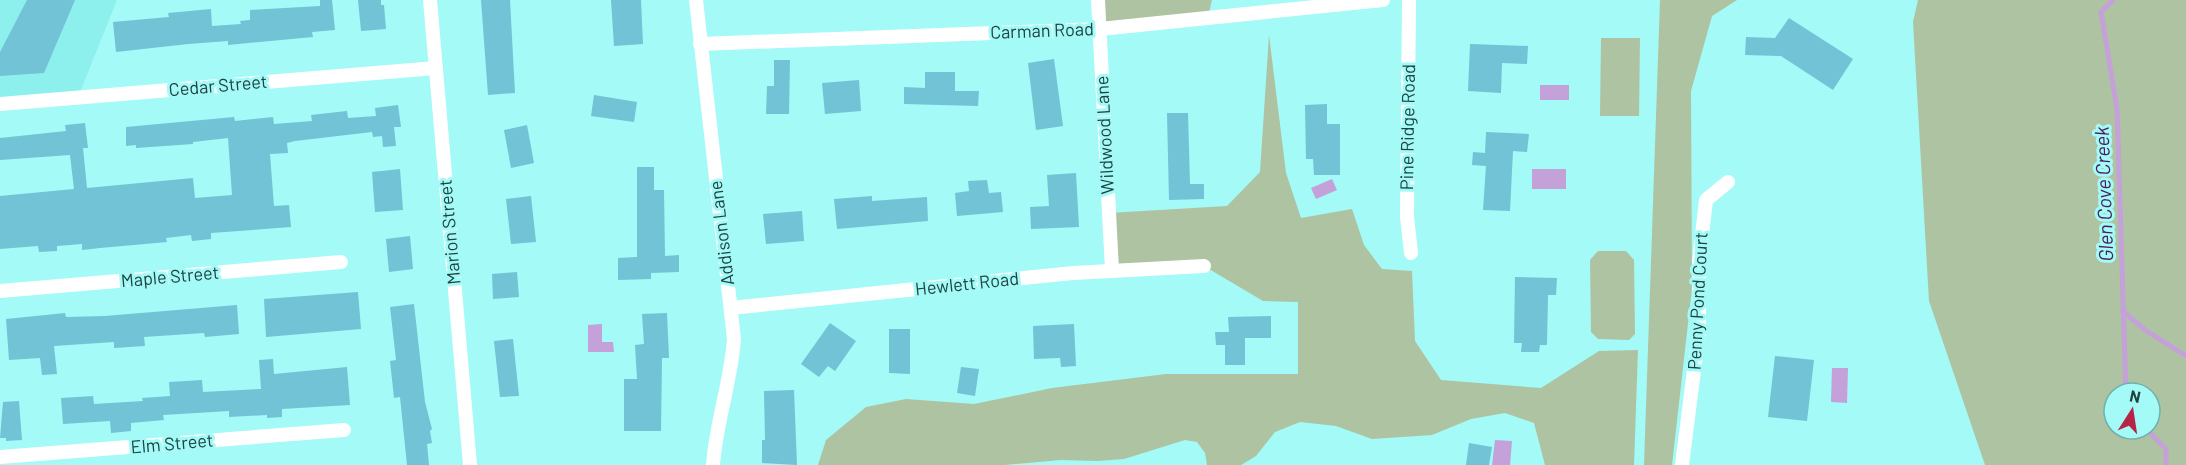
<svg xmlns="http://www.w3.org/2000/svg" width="2186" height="465" font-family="Barlow,sans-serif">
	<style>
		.built { fill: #8df0ed }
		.green { fill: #aec3a1; fill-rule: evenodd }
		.water { fill: #c4a1d8 }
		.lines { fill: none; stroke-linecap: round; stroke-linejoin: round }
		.stream { stroke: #c4a1d8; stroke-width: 5 }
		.building { fill: #71c3d5 }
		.street { stroke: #fff; stroke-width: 14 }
		.labels { text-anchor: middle; stroke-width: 6; stroke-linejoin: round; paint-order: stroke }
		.street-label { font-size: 18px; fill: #1e4342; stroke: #a3faf6 }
		.water-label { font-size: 20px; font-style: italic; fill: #491d5e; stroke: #a3faf6 }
	</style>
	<rect width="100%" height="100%" fill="#a3faf6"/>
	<path class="built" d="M0 0H117L78 97 0 104Z"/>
	<g class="green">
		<path d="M1098 0H1212L1208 17 1100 29Z"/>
		<path d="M1660 0H1737L1712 16 1691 91 1692 288 1672 465H1644Z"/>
		<path d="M1918 0H2186V465H1985L1929 301 1913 22ZM2114 393H2150V429H2114Z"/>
		<path d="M1269 35 1286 173 1301 218 1352 209 1364 245 1382 269 1412 271 1415 341 1441 380 1541 388 1599 351 1638 350 1634 465H1545L1534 423 1505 413 1471 419 1432 435 1372 439 1336 426 1300 422 1275 432 1256 456 1241 465H1207L1205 453 1197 442 1185 440 1124 459 1097 461 1061 460 1005 465H818L826 440 866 407 906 399 974 404 1052 388 1166 374H1298V302L1263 301 1204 266 1112 270 1109 213 1227 206 1260 172Z"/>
		<path d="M1601 38H1640L1639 116H1600Z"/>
		<path d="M1598 251H1626L1634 260 1635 334 1629 340 1598 339 1591 332 1590 260Z"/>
	</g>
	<g class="water">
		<rect x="1540" y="85" width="29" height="15"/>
		<rect x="1532" y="169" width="34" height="20"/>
		<path d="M1332 179 1337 190 1316 199 1311 188Z"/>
		<path d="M602 324V342H613L614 352H588V325Z"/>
		<path d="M1832 368H1848L1847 403 1831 402Z"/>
		<path d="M1495 440 1512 441 1510 465H1492Z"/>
	</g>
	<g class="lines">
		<g class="stream">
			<path d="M2113 0 2101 12 2117 109 2126 393"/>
			<path d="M2123 311 2145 330 2186 356"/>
			<path d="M2146 429 2166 449V465"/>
		</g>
	</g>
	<g class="building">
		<path d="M27 0H75L44 73 0 76V52Z"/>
		<path d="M320 0H332L335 30 312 32 313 37 228 45V41L188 44 116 52 113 22 169 17 168 13 211 9 212 26 241 24 240 21 250 20V10L320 6Z"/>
		<path d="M358 0H381V5H384L386 29 361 31Z"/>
		<path d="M481 0H510L515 93 488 95Z"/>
		<path d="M611 0H641L643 44 614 46Z"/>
		<path d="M1789 18 1853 59 1833 90 1781 56 1745 55 1746 37 1775 38Z"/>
		<path d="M1470 44 1528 46 1527 64 1502 63 1501 93 1468 91Z"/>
		<path d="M1054 59 1063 126 1036 130 1028 63Z"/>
		<path d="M774 60H790L789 114H766L767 86H774Z"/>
		<path d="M925 72H955V91H979L978 106 904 104V87L925 88Z"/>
		<path d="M859 80 861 111 825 114 822 83Z"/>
		<path d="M594 95 637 102 634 122 591 116Z"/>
		<path d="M1327 104V124H1340V175H1314L1313 159H1306L1305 105Z"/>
		<path d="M398 105 401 127H394L396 146 383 147 382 136 373 137 372 132 295 141 287 143 288 153 270 154 274 206 289 205 291 227 211 233V239L192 241 191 235 166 238 167 242 100 248 82 250V244L57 246V251L39 252 38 246 0 249V196L74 189 70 155 0 160V138L66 131 65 125 85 123 88 148H83L87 188 193 178 195 198 232 195 228 138 193 142V144L136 148V145L126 146V127L234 117 235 121 273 117 274 124 312 121 311 115 347 111 348 118 376 116 375 108Z"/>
		<path d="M1167 113H1188L1190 184H1204V199L1169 200Z"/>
		<path d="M527 125 534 163 511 168 504 130Z"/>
		<path d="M1486 132 1529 134 1527 152 1513 151 1510 211 1483 210 1486 166 1472 165 1473 152 1485 153Z"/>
		<path d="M637 167H654V190H664L665 256 679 255V272L651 273V279L618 280V258L637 257Z"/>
		<path d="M400 169 403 210 375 212 372 172Z"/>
		<path d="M1076 173 1079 227 1031 229 1030 207 1049 206 1047 175Z"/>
		<path d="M987 180 989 193 1001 192 1003 212 957 216 955 193 969 191 968 181Z"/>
		<path d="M531 196 536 242 511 244 506 199Z"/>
		<path d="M872 196V201L927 197 928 221 837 229 834 199Z"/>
		<path d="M802 211 804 241 766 244 763 214Z"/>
		<path d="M410 236 413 269 389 272 386 239Z"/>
		<path d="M517 272 519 297 493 299 492 274Z"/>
		<path d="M1515 277 1557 278 1556 295H1548L1547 345H1540L1539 352H1521L1522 343H1514Z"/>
		<path d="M358 292 361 329 266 337 264 299Z"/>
		<path d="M414 304 425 402 432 429 430 431 432 443 427 444 429 465H407L400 397 394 398 390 361 396 360 390 307Z"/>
		<path d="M237 305 239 334 205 337 204 333 144 337 145 346 114 348V342L54 346 57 374 42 375 40 358 9 360 6 319 65 313 66 317 105 316Z"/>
		<path d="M667 313 669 358H662L661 431H624V379H637L635 345 644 344 642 314Z"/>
		<path d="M1271 316V338H1245V365H1225V345H1216L1215 332H1229L1228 317Z"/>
		<path d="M830 323 856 341 835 371 828 366 819 377 801 364Z"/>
		<path d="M1074 324 1076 366 1061 367 1060 358 1034 359 1033 326Z"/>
		<path d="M889 329H910V374L889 373Z"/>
		<path d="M513 339 519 396 500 397 494 341Z"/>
		<path d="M1775 356 1814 360 1807 421 1768 417Z"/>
		<path d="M273 359 274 374 347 367 350 405 282 409V417L267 418V415L229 417V411L163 415 164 420 131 423V431L111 433 110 421 63 424 61 398 93 396 94 404 143 401 142 398 170 396 169 382 202 380 203 392 261 389 259 360Z"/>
		<path d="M961 367 979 369 975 396 957 393Z"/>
		<path d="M794 390 797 465 762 463V440H765L764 391Z"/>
		<path d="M19 401 22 440 6 441V438H0L3 402Z"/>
		<path d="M1469 443 1492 447 1489 465H1466Z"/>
	</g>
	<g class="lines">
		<g class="street">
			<path d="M430 0 470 465"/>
			<path d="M696 0 734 339C731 382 716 422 713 465"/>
			<path d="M1098 0 1112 270"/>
			<path d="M1409 0 1407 217 1411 253"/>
			<path d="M700 44 1100 29 1383 0"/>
			<path d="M0 104 436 68"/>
			<path d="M0 291 341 262"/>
			<path d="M731 308 1073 273 1204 266"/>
			<path d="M0 457 344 430"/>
			<path d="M1682 465 1699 331V262L1706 200 1728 182"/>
		</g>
	</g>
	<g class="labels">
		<g class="street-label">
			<text transform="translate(1042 31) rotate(-2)" y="6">Carman Road</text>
			<text transform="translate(218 86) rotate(-5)" y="6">Cedar Street</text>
			<text transform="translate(1408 127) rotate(-89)" y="6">Pine Ridge Road</text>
			<text transform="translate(1105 135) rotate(-93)" y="6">Wildwood Lane</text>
			<text transform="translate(450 232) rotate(-95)" y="6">Marion Street</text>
			<text transform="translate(722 233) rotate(-97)" y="6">Addison Lane</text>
			<text transform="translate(170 277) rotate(-5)" y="6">Maple Street</text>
			<text transform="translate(967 284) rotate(-6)" y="6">Hewlett Road</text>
			<text transform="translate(1698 301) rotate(-87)" y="6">Penny Pond Court</text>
			<text transform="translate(172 444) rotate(-5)" y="6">Elm Street</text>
		</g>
		<g class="water-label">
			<text transform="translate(2104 194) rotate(-92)" y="7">Glen Cove Creek</text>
		</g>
	</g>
	<g transform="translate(2132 411) rotate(12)"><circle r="28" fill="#a3faf6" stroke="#6eb1ae" stroke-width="1.5"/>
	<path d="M0-4.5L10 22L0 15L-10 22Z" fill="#b62548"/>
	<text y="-9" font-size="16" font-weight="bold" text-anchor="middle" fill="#1e4342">N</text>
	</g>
</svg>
